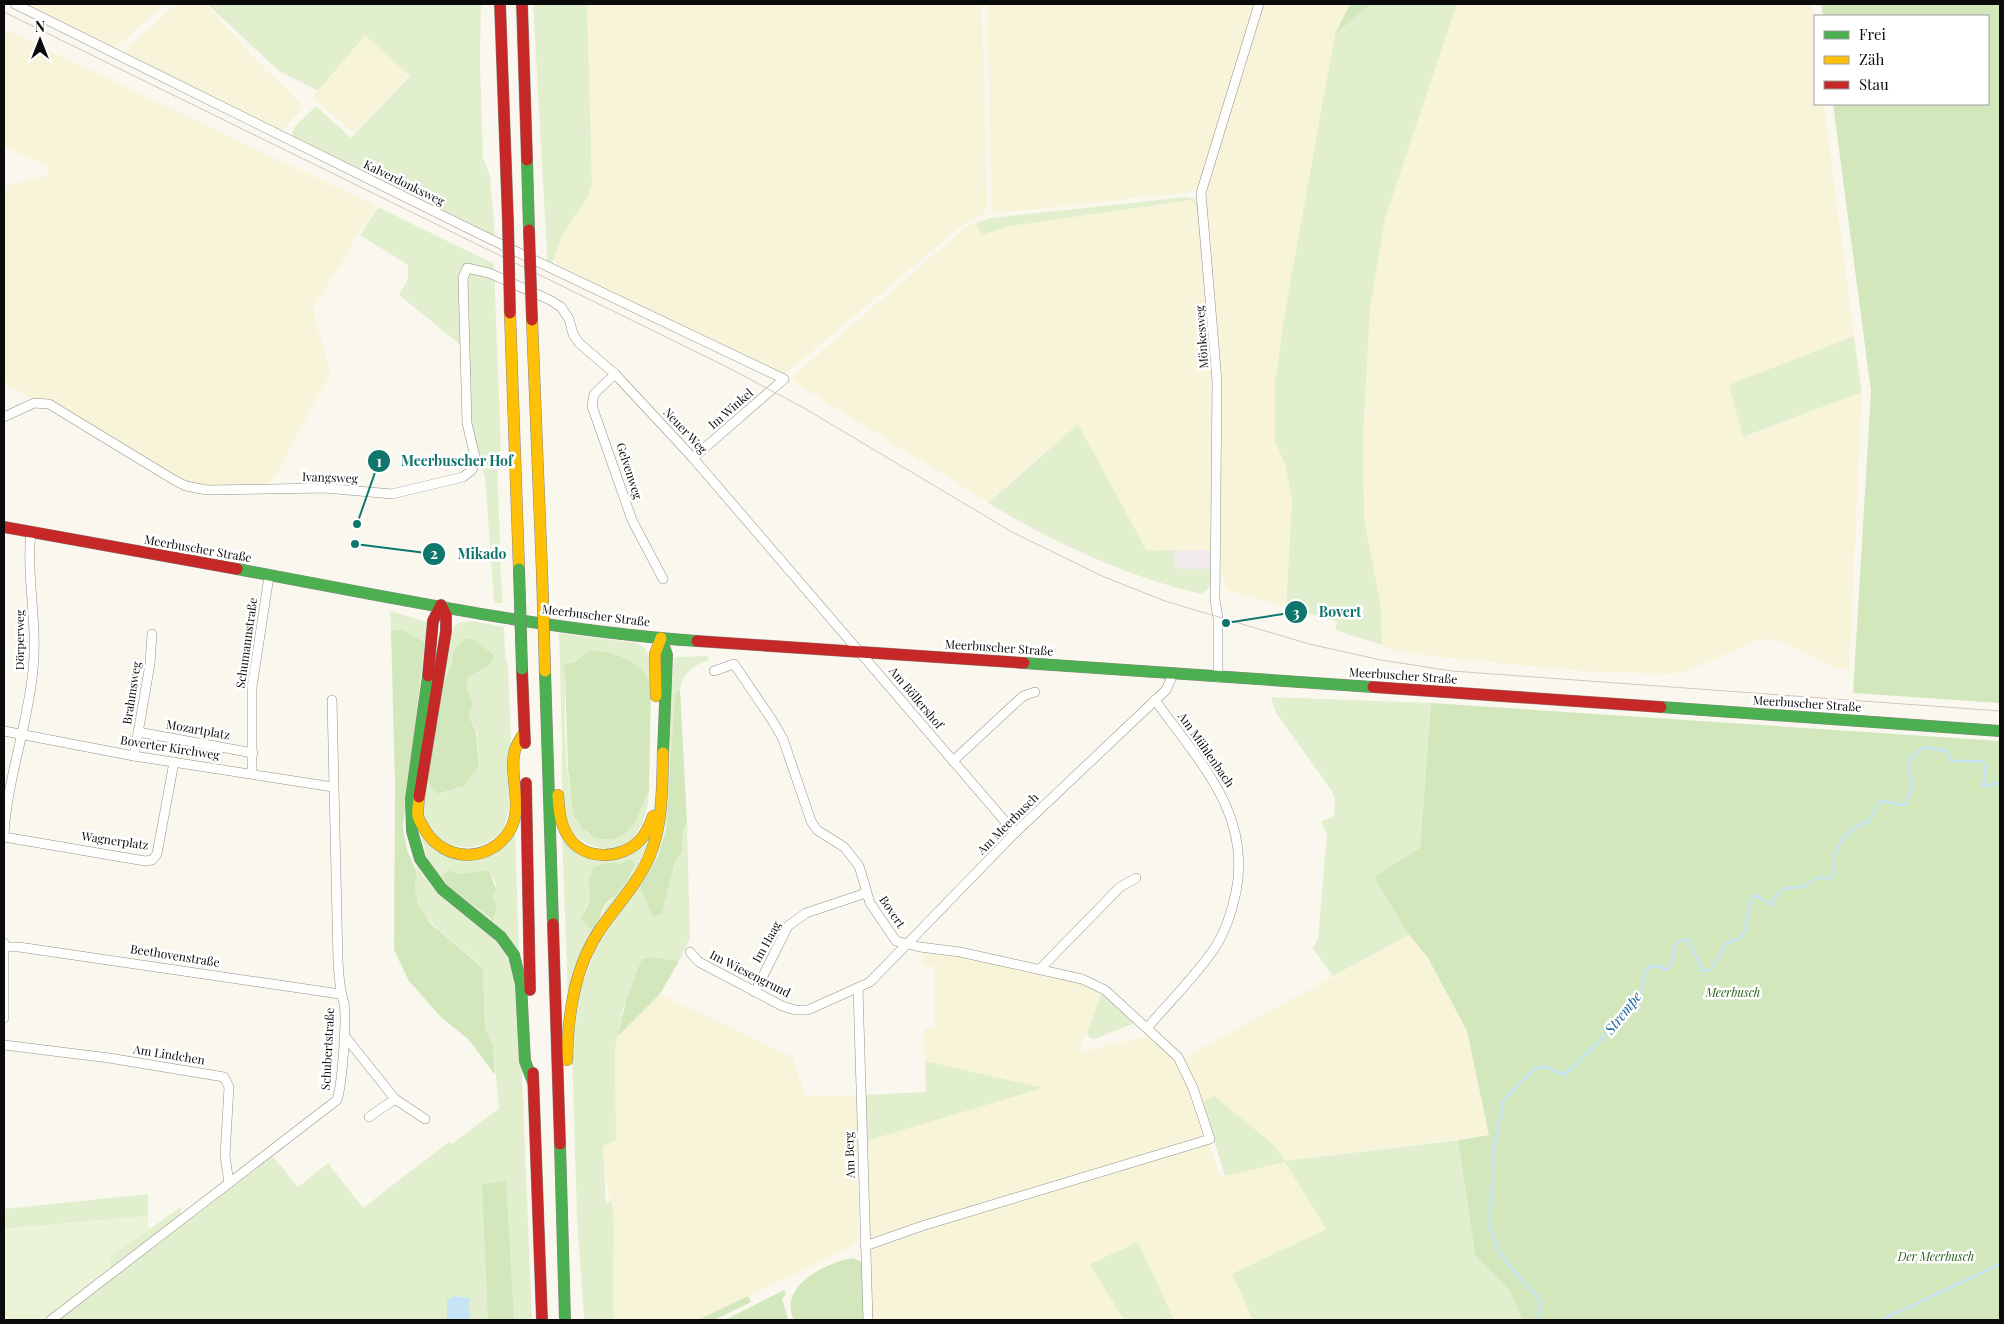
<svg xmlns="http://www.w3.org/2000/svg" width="2004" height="1324" font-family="'Playfair Display',serif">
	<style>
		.industrial { fill: #f1eaec }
		.farmland { fill: #f7f4da }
		.green { fill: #e2efce; fill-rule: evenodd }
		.forest { fill: #d3e7bc }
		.pitch { fill: #ecf4d8 }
		.water { fill: #c6e4f4 }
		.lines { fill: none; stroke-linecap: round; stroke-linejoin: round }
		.stream { stroke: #c6e4f4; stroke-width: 2.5 }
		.street-casing { stroke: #93928d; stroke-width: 10 }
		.fast-casing { stroke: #898884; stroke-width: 12 }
		.slow-casing { stroke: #898884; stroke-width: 12 }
		.jam-casing { stroke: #898884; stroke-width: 12 }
		.street { stroke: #fefefc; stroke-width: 9 }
		.fast { stroke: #4caf50; stroke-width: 11 }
		.slow { stroke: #ffc107; stroke-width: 11 }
		.jam { stroke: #c62828; stroke-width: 11 }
		.tram { stroke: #d5c3c4; stroke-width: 1 }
		.fast-bridge-casing { stroke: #807f7a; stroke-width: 12; stroke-linecap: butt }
		.slow-bridge-casing { stroke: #807f7a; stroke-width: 12; stroke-linecap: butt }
		.jam-bridge-casing { stroke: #807f7a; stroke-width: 12; stroke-linecap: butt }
		.fast-bridge { stroke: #4caf50; stroke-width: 11 }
		.slow-bridge { stroke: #ffc107; stroke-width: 11 }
		.jam-bridge { stroke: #c62828; stroke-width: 11 }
		.labels { text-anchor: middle; stroke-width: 5; stroke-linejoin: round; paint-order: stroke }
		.street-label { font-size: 12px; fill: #0b0b0b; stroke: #fff }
		.park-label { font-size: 12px; font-style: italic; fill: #2b621c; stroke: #fff }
		.water-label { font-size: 14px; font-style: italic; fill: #16619c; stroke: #fff }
		.leader { fill: none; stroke: #0f766e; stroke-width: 2 }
		.callout-dot { fill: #0f766e; stroke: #fff; stroke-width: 2 }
		.mark-label { font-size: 15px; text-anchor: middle; font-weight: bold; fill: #fff }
		.callout-label { font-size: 14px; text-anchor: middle; font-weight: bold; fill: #0f766e; stroke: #fff; stroke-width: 5; stroke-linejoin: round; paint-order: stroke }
	</style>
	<rect width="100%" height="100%" fill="#faf8ee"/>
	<path class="industrial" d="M1174 550H1210V569H1175Z"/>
	<g class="farmland">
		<path d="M22 4H165L112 50Z"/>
		<path d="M176 4H205L263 67 301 103 303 107 282 131 121 54Z"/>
		<path d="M587 4H982L987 206 984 214 965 223 785 374 776 373 740 357 553 262 562 235 587 198 592 183Z"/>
		<path d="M987 4H1256L1200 184 1196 189 1189 192 992 214Z"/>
		<path d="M1262 4H1350L1335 34 1286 306 1275 441 1285 464 1292 500 1286 607 1226 590 1221 568V381L1205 193Z"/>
		<path d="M1457 4H1812L1815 31V104H1824L1854 336 1729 386 1744 437 1862 392 1849 676 1847 670 1838 669 1783 642 1769 639 1758 640 1687 671 1670 674 1580 671 1439 657 1396 651 1382 645 1381 607 1364 519 1363 438 1370 308 1385 218Z"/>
		<path d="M4 29 376 206 313 309 330 374 277 473 267 486H193L4 383V187L47 175 48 166 4 147Z"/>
		<path d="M365 35 410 75 355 133 312 98Z"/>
		<path d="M1191 200 1196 206 1208 298 1213 381 1214 550 1147 551 1078 424 988 502 800 386 792 377 967 226 976 223 982 235 1010 226Z"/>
		<path d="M1409 935 1428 958 1467 1031 1489 1135 1286 1161 1326 1230 1232 1274 1253 1320H1174L1138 1242 1090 1264 1124 1320H871L869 1249 874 1244 1204 1143 1210 1146 1220 1177 1285 1162 1214 1096 1202 1102 1182 1059Z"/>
		<path d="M923 953 967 957 1079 982 1101 994 1079 1052 1152 1035 1168 1049 1180 1067 1191 1089 1204 1129V1135L878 1237 871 1236 869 1232 866 1141 1042 1088 925 1061 924 1029 935 1028V967L923 965Z"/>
		<path d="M660 994 793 1057 805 1096 857 1095 859 1236 856 1243 847 1249 698 1320H613L614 1223 605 1175 603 1146 616 1140 615 1050 618 1036 625 1027Z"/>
	</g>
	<g class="green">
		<path d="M207 4H481L480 59 483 158 490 175 495 236 292 136 294 127 316 106 351 138 410 76 365 35 318 91 279 71Z"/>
		<path d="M533 4H587L592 183 587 198 562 235 553 262H547V254Z"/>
		<path d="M1371 4H1457L1385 218 1370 308 1363 438 1364 519 1381 607 1382 645 1335 630 1337 622 1286 607 1292 500 1285 464 1275 441V383L1286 306 1335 34Z"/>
		<path d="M1186 197 1194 199 1199 205 1208 298 1196 207 1191 200 1010 226 982 235 976 223 990 218Z"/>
		<path d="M378 207 494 264 501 451 497 453 501 579 503 603H494L485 477 469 424 468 351 399 295 408 279V265L360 235Z"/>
		<path d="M1854 336 1862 392 1743 437 1729 385Z"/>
		<path d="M1078 424 1147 551 1174 550 1175 569H1210V550H1214L1210 587 1201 594C1126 576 1055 543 988 503Z"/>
		<path d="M390 611 428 622V643L402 629 391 631Z"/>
		<path d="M472 621 504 627 505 655 508 668C509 699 517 806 503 828 485 858 435 852 425 817 422 807 427 790 427 779L432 789 438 794C446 794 449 789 457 789L479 765 477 732 469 716 473 702C468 693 466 687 468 677L483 670 487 651 474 640 467 638C454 646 456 653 452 666 450 672 445 678 443 684L453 628 458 623Z"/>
		<path d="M559 633 637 643C654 650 650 671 651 686 630 668 618 653 590 650L575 662 562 665 565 672C566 711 560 808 588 834L635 822 649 791C648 823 631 860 593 846 584 843 574 836 570 827 560 803 562 773 562 748 561 709 560 671 559 633Z"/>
		<path d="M708 656 709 660C698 664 688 668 683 680 680 686 681 689 675 694 671 758 679 832 640 887L662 913 675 862 682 851 683 831 687 821 690 938 679 961 651 957 642 959 623 1010 615 1050 616 1140 603 1146 606 1204 611 1200 614 1223 613 1320H584L577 1219 572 1054 580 990 598 944 644 877 674 659 676 657Z"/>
		<path d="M1271 697 1431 703 1420 848 1374 877 1409 935 1333 976 1313 949 1318 938 1327 833 1321 822 1334 816 1335 800 1332 791 1276 713Z"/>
		<path d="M515 827 519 960 430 870 420 831 473 858ZM448 870 460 874 489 870 496 884 493 897 497 906 494 918 490 919 460 894 444 872Z"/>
		<path d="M562 835 588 856 653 836 568 998ZM609 862 634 871C627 878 622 885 617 893 611 902 604 904 602 915L585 908 590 901 589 881 598 865Z"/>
		<path d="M417 866C437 903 491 922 507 956 514 970 516 989 519 1004L532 1320H54L271 1154 298 1187 328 1163 363 1208 450 1141 452 1144 499 1108 493 1047 485 1028 483 968C460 943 396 911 417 866Z"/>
		<path d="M1101 994 1137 1022 1095 1039 1090 1038 1087 1033Z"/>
		<path d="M925 1061 1043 1088 866 1141 864 1095 926 1092Z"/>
		<path d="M1214 1096 1275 1146 1285 1161 1458 1140 1475 1255 1510 1291 1522 1320H1253L1232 1274 1326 1229 1285 1162 1225 1176 1202 1102Z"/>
		<path d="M148 1194V1216L4 1229V1209Z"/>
		<path d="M181 1207V1218L112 1270 110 1257Z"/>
		<path d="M1138 1242 1174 1320H1124L1090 1264Z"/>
	</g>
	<g class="forest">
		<path d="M1350 4H1371L1335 34Z"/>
		<path d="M1821 4H2000V703L1853 693 1871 391 1833 104H1988V16H1823Z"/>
		<path d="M402 629 425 642 403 827 407 850 416 870 415 889 418 904 431 924 483 968 485 1028 493 1047 495 1075 469 1040 441 1017 409 981 394 950 395 784 391 631Z"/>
		<path d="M467 638 474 640 494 655C491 669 478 671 468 677 466 687 468 693 473 702L469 716 476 732 479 766 464 786 438 794 432 789 427 779 443 684 452 665 453 653 459 643Z"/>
		<path d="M590 650C614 653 644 660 651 686L649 791 635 822 626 833 614 839H601L594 837 583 829 575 817 572 804 568 769 565 672 562 665 575 662Z"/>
		<path d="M680 689 687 821 683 831 682 851 675 862 662 913 653 917 640 887 658 856 666 829 675 693Z"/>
		<path d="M1431 703 2000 741V1320H1522L1510 1291 1475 1255 1458 1140 1489 1135 1467 1031 1428 958 1409 935 1374 877 1420 848Z"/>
		<path d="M626 860H632L635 865C634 871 620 890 616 895 612 898 606 902 604 906 600 913 599 921 594 928L590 929 581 918 590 901 589 881 593 868C601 863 612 860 621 865Z"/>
		<path d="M448 870 460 874 489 870 496 889 493 897 497 906 493 920 448 886 443 875Z"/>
		<path d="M651 957 679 961 660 994 618 1036C623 1009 631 984 642 959Z"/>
		<path d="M506 1181 514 1320H488L482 1184Z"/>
		<path d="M853 1258 862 1262 863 1269 864 1320H794C777 1287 826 1262 853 1258Z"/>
		<path d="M784 1290 786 1294 782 1299 788 1318 785 1320H725Z"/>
		<path d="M748 1296 751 1302 714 1320H698Z"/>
	</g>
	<path class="pitch" d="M148 1216V1230L110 1257 112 1270 46 1320H4V1229Z"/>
	<path class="water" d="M454 1296 469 1298 470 1320H447V1300Z"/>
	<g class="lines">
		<g class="stream">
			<path d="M1538 1320 1541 1303 1538 1297 1511 1268 1500 1253 1490 1227 1494 1146 1504 1099 1535 1068 1546 1067 1564 1075 1569 1071 1610 1031 1615 1022 1639 997 1646 972 1649 967 1655 965 1666 970C1676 962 1672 956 1675 945L1681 940H1688L1703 971 1711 970 1726 943C1758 938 1741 909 1754 895L1772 905 1773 900 1784 888 1802 887 1817 878H1832C1836 870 1833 862 1835 854 1840 838 1853 826 1869 822L1880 801 1905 805 1913 783 1909 769 1910 758 1924 747 1946 751 1951 761H1982L1986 766 1983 786 2000 783"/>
			<path d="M1881 1320 2000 1264"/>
		</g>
		<g class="street-casing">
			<g id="street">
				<path d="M15 4 492 240 784 379 693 458"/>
				<path d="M615 374 594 394 592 406 632 520 663 579"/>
				<path d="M4 417 34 403 49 404 174 480 186 486 207 490 325 488 392 494 463 477 472 470 476 461 467 423 463 278 467 268 489 273 550 300 561 307 569 319 573 334 579 343 615 374 693 458 1015 833"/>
				<path d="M714 671 734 664 772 720 783 739 811 821 817 830 844 847 859 866 870 903 896 941 920 947 960 952 1082 979 1105 990 1178 1057 1193 1088 1210 1139 922 1226 865 1246"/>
				<path d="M1218 678V618L1215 600 1217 381 1201 193 1259 4"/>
				<path d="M4 731 134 756 333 787"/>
				<path d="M138 732 253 753"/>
				<path d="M134 756 150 664 152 634"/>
				<path d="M953 761 1023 696 1035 692"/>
				<path d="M252 774V687L269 576"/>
				<path d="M4 835C7 779 28 725 33 670 38 624 26 578 31 532"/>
				<path d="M4 837 145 861 152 860 157 854 174 762"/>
				<path d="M5 947H19L340 994"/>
				<path d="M690 952 699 962 782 1006 795 1010H808L870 982 1015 833 1166 690 1173 674"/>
				<path d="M1040 969 1120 887 1136 878"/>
				<path d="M858 988 868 1320"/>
				<path d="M755 992 788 926 806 913 866 893"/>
				<path d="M4 1018V943"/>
				<path d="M1148 1027C1170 1001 1197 975 1216 946 1226 930 1232 911 1236 892 1252 812 1197 760 1155 700"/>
				<path d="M344 1035 395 1099 425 1119"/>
				<path d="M4 1045 109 1058 224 1077 229 1087 225 1156 229 1183"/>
				<path d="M369 1117 395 1099"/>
				<path d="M51 1320 337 1100C342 1085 348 1013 343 999 339 986 339 975 338 961L332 700"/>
			</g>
		</g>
		<g class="fast-casing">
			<g id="fast">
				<path d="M527 160 529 230"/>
				<path d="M237 569C389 597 542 630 697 641"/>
				<path d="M661 638 667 655 663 753"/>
				<path d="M1024 663 1373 687"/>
				<path d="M545 671 553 924"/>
				<path d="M428 676 411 799 412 831 420 859 442 889 501 937 514 955 521 984 525 1061 533 1082"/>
				<path d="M1661 707 2000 731"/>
				<path d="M560 1144 565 1320"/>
			</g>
		</g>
		<g class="slow-casing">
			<g id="slow">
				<path d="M510 313 519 569"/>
				<path d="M532 320 542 572"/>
				<path d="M656 696 655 654 661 638"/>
				<path d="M558 795C559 810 560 824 568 836 583 861 622 860 640 840 647 833 650 825 653 816"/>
				<path d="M419 797C419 803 417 810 418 816 419 821 423 826 425 830 444 862 490 864 510 830 524 806 508 775 515 750 517 744 521 738 524 733"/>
				<path d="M567 1060C568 1014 574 967 601 928 618 904 638 883 650 855 663 823 662 787 663 753"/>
			</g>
		</g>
		<g class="jam-casing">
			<g id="jam">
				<path d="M500 4 508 222"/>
				<path d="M522 4 527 160"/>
				<path d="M4 527 237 569"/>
				<path d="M697 641 1024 663"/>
				<path d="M522 669 525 743"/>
				<path d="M1373 687 1661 707"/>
				<path d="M526 783 530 990"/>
				<path d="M419 797 446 631V615L441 605 433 621 428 676"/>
				<path d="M553 924 560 1144"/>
				<path d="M533 1073 542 1320"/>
			</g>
		</g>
		<use href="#street" class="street"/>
		<use href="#fast" class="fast"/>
		<use href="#slow" class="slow"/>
		<use href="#jam" class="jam"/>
		<path class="tram" d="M4 12 725 366 804 408 1012 532 1102 576 1165 601 1309 644 1381 660 1452 671 2000 711"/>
		<g class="fast-bridge-casing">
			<path id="fast-bridge" d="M519 569 522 669"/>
		</g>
		<g class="slow-bridge-casing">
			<path id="slow-bridge" d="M542 572 545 671"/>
		</g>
		<g class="jam-bridge-casing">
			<g id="jam-bridge">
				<path d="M508 222 510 313"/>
				<path d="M529 230 532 320"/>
			</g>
		</g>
		<use href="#fast-bridge" class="fast-bridge"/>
		<use href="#slow-bridge" class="slow-bridge"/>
		<use href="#jam-bridge" class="jam-bridge"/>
	</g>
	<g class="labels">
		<g class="street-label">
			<text transform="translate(404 183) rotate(26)" y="4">Kalverdonksweg</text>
			<text transform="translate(1202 337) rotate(-94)" y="4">Mönkesweg</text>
			<text transform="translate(731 409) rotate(-41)" y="4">Im Winkel</text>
			<text transform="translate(685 431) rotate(47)" y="4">Neuer Weg</text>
			<text transform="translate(629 471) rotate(72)" y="4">Gelvenweg</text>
			<text transform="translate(330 478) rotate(2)" y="4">Ivangsweg</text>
			<text transform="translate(198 549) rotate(10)" y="4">Meerbuscher Straße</text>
			<text transform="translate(596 616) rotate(7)" y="4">Meerbuscher Straße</text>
			<text transform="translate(20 640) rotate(-90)" y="4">Dörperweg</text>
			<text transform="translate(247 643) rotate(-82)" y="4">Schumannstraße</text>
			<text transform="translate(999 648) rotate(4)" y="4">Meerbuscher Straße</text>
			<text transform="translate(1403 676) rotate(4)" y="4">Meerbuscher Straße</text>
			<text transform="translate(132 693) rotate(-81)" y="4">Brahmsweg</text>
			<text transform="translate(916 698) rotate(50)" y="4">Am Böllershof</text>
			<text transform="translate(1807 704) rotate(4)" y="4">Meerbuscher Straße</text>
			<text transform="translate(198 730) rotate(10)" y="4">Mozartplatz</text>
			<text transform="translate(170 748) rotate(9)" y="4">Boverter Kirchweg</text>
			<text transform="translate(1206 750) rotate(55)" y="4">Am Mühlenbach</text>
			<text transform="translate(1008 824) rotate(-45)" y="4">Am Meerbusch</text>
			<text transform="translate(115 841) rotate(8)" y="4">Wagnerplatz</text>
			<text transform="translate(892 912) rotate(56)" y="4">Bovert</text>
			<text transform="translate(767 942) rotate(-61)" y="4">Im Haag</text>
			<text transform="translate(175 956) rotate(9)" y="4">Beethovenstraße</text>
			<text transform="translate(750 974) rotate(27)" y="4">Im Wiesengrund</text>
			<text transform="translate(328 1049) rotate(-87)" y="4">Schubertstraße</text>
			<text transform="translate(169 1055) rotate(9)" y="4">Am Lindchen</text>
			<text transform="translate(850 1155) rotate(-92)" y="4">Am Berg</text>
		</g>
		<g class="park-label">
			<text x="1733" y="997">Meerbusch</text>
			<text x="1936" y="1261">Der Meerbusch</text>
		</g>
		<g class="water-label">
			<text transform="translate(1623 1013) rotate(-52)" y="5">Strempe</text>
		</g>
	</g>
	<path class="leader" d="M357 524L379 461M355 544L434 554M1226 623L1296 612"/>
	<g class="callout-dot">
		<circle cx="357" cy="524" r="5"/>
		<circle cx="355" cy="544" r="5"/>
		<circle cx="1226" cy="623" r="5"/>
		<circle cx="379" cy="461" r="12"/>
		<circle cx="434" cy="554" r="12"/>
		<circle cx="1296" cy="612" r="12"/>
	</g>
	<g class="mark-label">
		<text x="379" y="467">1</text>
		<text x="434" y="559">2</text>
		<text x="1296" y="618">3</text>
	</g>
	<g class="callout-label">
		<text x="457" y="466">Meerbuscher Hof</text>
		<text x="482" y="559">Mikado</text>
		<text x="1340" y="617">Bovert</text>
	</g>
	<rect width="2004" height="1324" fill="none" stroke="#0b0b0b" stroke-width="10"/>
	<rect x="1814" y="15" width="175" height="90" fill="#ffffff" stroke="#9d9d9d"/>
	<rect x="1824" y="31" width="25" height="8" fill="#4caf50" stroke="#9d9d9d"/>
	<text x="1859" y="40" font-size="15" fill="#0b0b0b">Frei</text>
	<rect x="1824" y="56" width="25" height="8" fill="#ffc107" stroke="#9d9d9d"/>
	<text x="1859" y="65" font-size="15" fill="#0b0b0b">Zäh</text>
	<rect x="1824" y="81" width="25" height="8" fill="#c62828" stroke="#9d9d9d"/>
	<text x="1859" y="90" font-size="15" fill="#0b0b0b">Stau</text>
	<g transform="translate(40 40)" stroke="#ffffff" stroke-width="4" paint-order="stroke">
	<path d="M0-4L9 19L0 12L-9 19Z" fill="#0b0b0b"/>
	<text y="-8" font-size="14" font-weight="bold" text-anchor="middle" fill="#0b0b0b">N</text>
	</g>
</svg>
